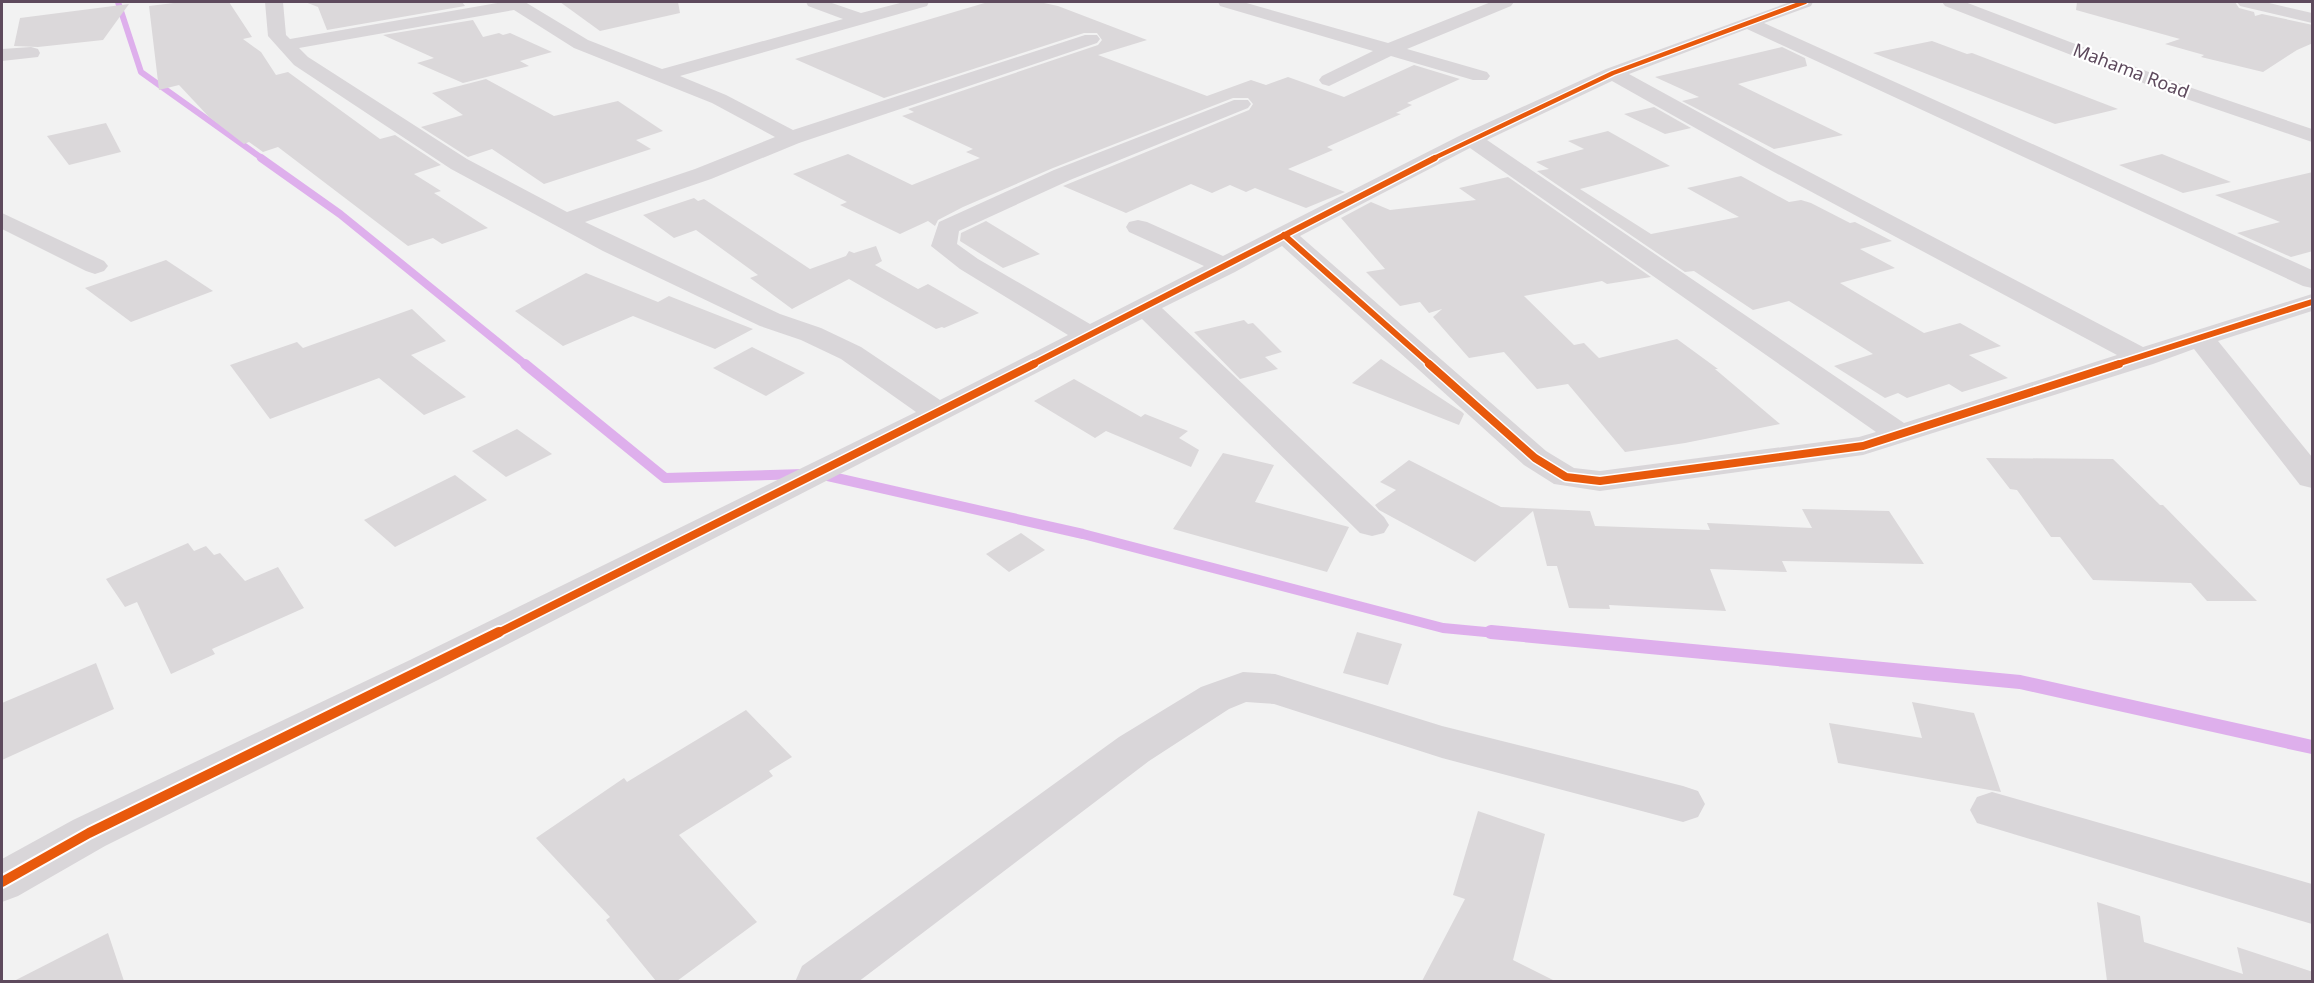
<svg xmlns="http://www.w3.org/2000/svg" width="2314" height="983" font-family="'Noto Sans',sans-serif">
	<style>
		.lines { fill: none; stroke-linecap: round; stroke-linejoin: round }
		.stream-far3 { stroke: #deafec; stroke-width: 6 }
		.stream-far2 { stroke: #deafec; stroke-width: 8 }
		.stream-far1 { stroke: #deafec; stroke-width: 10 }
		.stream { stroke: #deafec; stroke-width: 14 }
		.building { fill: #dbd8da }
		.minor { fill: #d9d6d9; fill-rule: evenodd }
		.tertiary { fill: #d9d6d9; fill-rule: evenodd }
		.cycleway-far3-casing { stroke: #fff; stroke-width: 7 }
		.cycleway-far2-casing { stroke: #fff; stroke-width: 9 }
		.cycleway-far1-casing { stroke: #fff; stroke-width: 11 }
		.cycleway-casing { stroke: #fff; stroke-width: 14 }
		.cycleway-far3 { stroke: #e8590c; stroke-width: 4.5 }
		.cycleway-far2 { stroke: #e8590c; stroke-width: 6 }
		.cycleway-far1 { stroke: #e8590c; stroke-width: 8 }
		.cycleway { stroke: #e8590c; stroke-width: 10 }
		.labels { text-anchor: middle; stroke-width: 4.5; stroke-linejoin: round; paint-order: stroke }
		.far-street-label { font-size: 18px; fill: #5e4a5d; stroke: #fff }
	</style>
	<rect width="100%" height="100%" fill="#f2f2f2"/>
	<g class="lines">
		<path class="stream-far3" d="M118 2 141 72 263 159"/>
		<path class="stream-far2" d="M261 158 340 214 526 365"/>
		<g class="stream-far1">
			<path d="M525 364 665 478 804 474"/>
			<path d="M819 474 1083 534 1443 628 1507 634"/>
		</g>
		<path class="stream" d="M1491 632 2020 682 2312 747"/>
	</g>
	<g class="building">
		<path d="M182 2H229L252 37 243 39 261 52 276 75 288 72 380 139 395 135 441 165 414 174 441 191 434 193 488 228 442 244 433 238 408 246 278 147 263 152 249 142 244 144 209 117 179 85 159 90 149 6Z"/>
		<path d="M305 2H462L465 6 327 30 318 7Z"/>
		<path d="M560 2H678L680 13 600 31Z"/>
		<path d="M988 2 997 3 1039 2 1058 6 1147 40 1098 55 1207 96 1251 80 1266 85 1288 77 1344 97 1414 65 1460 79 1407 103 1412 105 1396 113 1401 114 1327 147 1333 150 1288 169 1345 192 1306 208 1255 188 1246 192 1230 185 1212 193 1191 184 1126 213 1063 186 1249 110 1253 104 1248 98H1233L1053 168 963 207 938 220 935 226 928 221 900 234 840 205 847 202 793 174 848 154 912 185 980 158 966 152 973 149 902 116 914 112 908 109 1098 45 1102 40 1097 33H1084L884 98 795 59Z"/>
		<path d="M2077 2H2235L2239 8 2254 12 2255 16 2262 14 2313 25V43L2297 50 2263 72 2201 57 2204 55 2165 44 2180 39 2076 10Z"/>
		<path d="M129 4 103 40 38 47 14 46 20 18Z"/>
		<path d="M473 20 483 37 499 33 503 35 510 33 552 52 520 61 529 66 463 83 417 63 434 58 383 35Z"/>
		<path d="M1932 41 1967 54 1972 53 2118 109 2055 124 1873 53Z"/>
		<path d="M1782 47 1805 58 1807 66 1738 84 1843 135 1774 149 1682 101 1699 97 1655 77Z"/>
		<path d="M486 79 554 116 618 101 663 131 636 140 651 149 544 184 492 149 468 157 421 127 463 115 432 93Z"/>
		<path d="M1654 107 1691 128 1665 134 1624 114Z"/>
		<path d="M106 123 121 152 69 165 47 136Z"/>
		<path d="M1608 131 1670 166 1580 189 1651 234 1739 217 1687 188 1741 176 1789 202 1801 200 1811 203 1850 223 1855 222 1892 241 1860 249 1895 268 1840 283 1924 333 1960 323 2001 346 1969 355 2008 378 1962 392 1949 384 1907 398 1898 393 1885 398 1834 366 1873 354 1789 301 1753 310 1694 271 1685 272 1537 171 1549 169 1536 162 1584 149 1568 141Z"/>
		<path d="M2162 154 2231 182 2183 193 2119 165Z"/>
		<path d="M2313 172V251L2291 257 2237 233 2280 222 2215 195Z"/>
		<path d="M1508 177 1651 277 1607 284 1602 281 1524 296 1574 345 1584 343 1599 358 1677 339 1718 369H1715L1780 424 1685 443 1625 452 1568 384 1537 389 1504 352 1469 358 1433 317 1442 309 1429 313 1420 302 1400 306 1366 272 1385 269 1341 218 1371 202 1390 210 1476 200 1459 188Z"/>
		<path d="M694 198 698 201 704 199 810 269 846 256 849 251 854 253 876 246 882 261 875 265 918 289 928 284 979 313 944 328 942 327 936 329 849 279 792 309 750 278 758 275 696 230 674 238 643 215Z"/>
		<path d="M986 221 1040 254 1003 268 960 241 961 233Z"/>
		<path d="M166 260 213 291 131 322 85 288Z"/>
		<path d="M586 273 658 302 669 296 753 329 715 349 633 316 563 346 515 311Z"/>
		<path d="M412 309 446 341 411 355 466 397 424 415 379 378 270 419 230 365 297 342 303 348Z"/>
		<path d="M1244 320 1248 324 1253 323 1282 352 1265 357 1278 369 1240 379 1194 332Z"/>
		<path d="M752 347 805 373 766 396 713 368Z"/>
		<path d="M1381 359 1462 412 1464 414 1459 425 1352 383Z"/>
		<path d="M1074 379 1141 417 1145 414 1188 431 1179 438 1199 450 1191 467 1106 431 1095 438 1034 401Z"/>
		<path d="M517 429 552 454 506 477 472 451Z"/>
		<path d="M1223 453 1274 465 1255 502 1349 527 1327 572 1173 529Z"/>
		<path d="M1986 458 2113 459 2160 505H2163L2257 601H2207L2191 583 2093 580 2060 537H2051L2017 490 2010 489Z"/>
		<path d="M1409 460 1501 507 1590 511 1595 526 1710 530 1707 523 1812 528 1802 509 1889 511 1924 564 1782 561 1787 572 1710 569 1726 611 1609 605 1610 609 1569 608 1557 566H1547L1533 511 1475 562 1379 510 1375 505 1396 490 1380 482Z"/>
		<path d="M455 475 487 500 395 547 364 520Z"/>
		<path d="M1021 533 1045 550 1009 572 986 554Z"/>
		<path d="M188 543 194 551 206 546 214 555 220 553 245 581 278 567 304 608 212 649 215 654 171 674 137 602 125 607 106 579Z"/>
		<path d="M1357 632 1402 644 1388 685 1343 673Z"/>
		<path d="M96 663 114 709 2 760V703Z"/>
		<path d="M1912 702 1974 713 2001 792 1838 763 1829 723 1922 738Z"/>
		<path d="M746 710 792 757 769 771 773 776 679 835 757 922 677 981H656L606 920 610 917 536 838 624 778 627 782Z"/>
		<path d="M1478 811 1545 834 1513 960 1555 981H1422L1465 899 1453 895Z"/>
		<path d="M2097 902 2140 916 2144 942 2243 974 2237 947 2313 972V981H2107Z"/>
		<path d="M108 933 124 981H14Z"/>
	</g>
	<g class="lines">
		<g class="minor">
			<path d="M265 2H283L286 35 290 39 503 2H525L588 40 662 69 843 19 808 6 806 2H829L861 13 904 2H929L927 6 680 76 726 95 793 130 1085 35H1097L1100 39 1097 43 799 143 711 179 585 222 780 314 821 328 861 347 940 400 1068 335 960 269 931 246 939 222 1054 170 1234 100H1248L1251 104 1248 108 1070 180 959 231 957 244 978 259 1090 324 1204 266 1129 232 1126 227 1129 222 1138 220 1147 222 1223 256 1463 134 1606 69 1790 2H1813L1811 6 1764 23 2312 270V288L2303 286 1747 29 1629 74 1777 155 2143 347 2312 294V311L2218 341 2312 457V488L2300 485 2194 349 2153 364 1863 455 1600 491 1554 484 1524 465 1282 246 1235 272 1162 308 1384 517 1389 525 1384 533 1372 536 1360 533 1142 319 438 680 105 846 18 896 2 902V859L73 820 410 660 916 412 841 359 801 340 760 326 603 251 451 169 294 65 268 36ZM514 10 574 48 712 103 775 137 695 169 567 212 467 159 308 57 299 48ZM1612 81 1761 165 2117 355 1904 423 1487 140ZM1470 148 1876 432 1859 437 1600 471 1574 468 1546 451 1300 236Z"/>
			<path d="M1218 2H1243L1388 43 1491 2H1514L1511 6 1407 49 1487 72 1490 76 1487 80H1473L1391 56 1329 86 1322 84 1319 80 1322 76 1373 51 1220 6Z"/>
			<path d="M2237 2H2265L2312 13V23L2240 6Z"/>
			<path d="M31 47 38 49 40 53 38 57 2 61V49Z"/>
			<path d="M2 213 104 261 108 266 104 271 95 274 86 271 2 229Z"/>
			<path d="M1243 672 1275 674 1442 726 1683 786 1698 791 1705 804 1698 817 1683 822 1442 758 1274 704 1246 702 1229 709 1149 761 858 982H795L802 966 1119 737 1201 687Z"/>
			<path d="M1992 792 2312 884V924L1977 823 1970 810 1977 797Z"/>
		</g>
		<path class="tertiary" d="M1942 2H1965L2183 85 2312 129V142L2169 93 1945 6Z"/>
		<g class="cycleway-far3-casing">
			<path id="cycleway-far3" d="M1432 159 1613 73 1805 2"/>
		</g>
		<g class="cycleway-far2-casing">
			<g id="cycleway-far2">
				<path d="M1284 235 1431 365"/>
				<path d="M1031 365 1435 158"/>
				<path d="M2114 365 2312 302"/>
			</g>
		</g>
		<g class="cycleway-far1-casing">
			<g id="cycleway-far1">
				<path d="M1429 364 1535 458 1566 477 1600 481 1863 446 2119 364"/>
				<path d="M496 634 1034 364"/>
			</g>
		</g>
		<g class="cycleway-casing">
			<path id="cycleway" d="M2 882 89 833 499 632"/>
		</g>
		<use href="#cycleway-far3" class="cycleway-far3"/>
		<use href="#cycleway-far2" class="cycleway-far2"/>
		<use href="#cycleway-far1" class="cycleway-far1"/>
		<use href="#cycleway" class="cycleway"/>
	</g>
	<g class="labels">
		<g class="far-street-label">
			<text transform="translate(2131 71) rotate(21)" y="6">Mahama Road</text>
		</g>
	</g>
	<rect width="2314" height="983" fill="none" stroke="#5e4a5d" stroke-width="6"/>
</svg>
